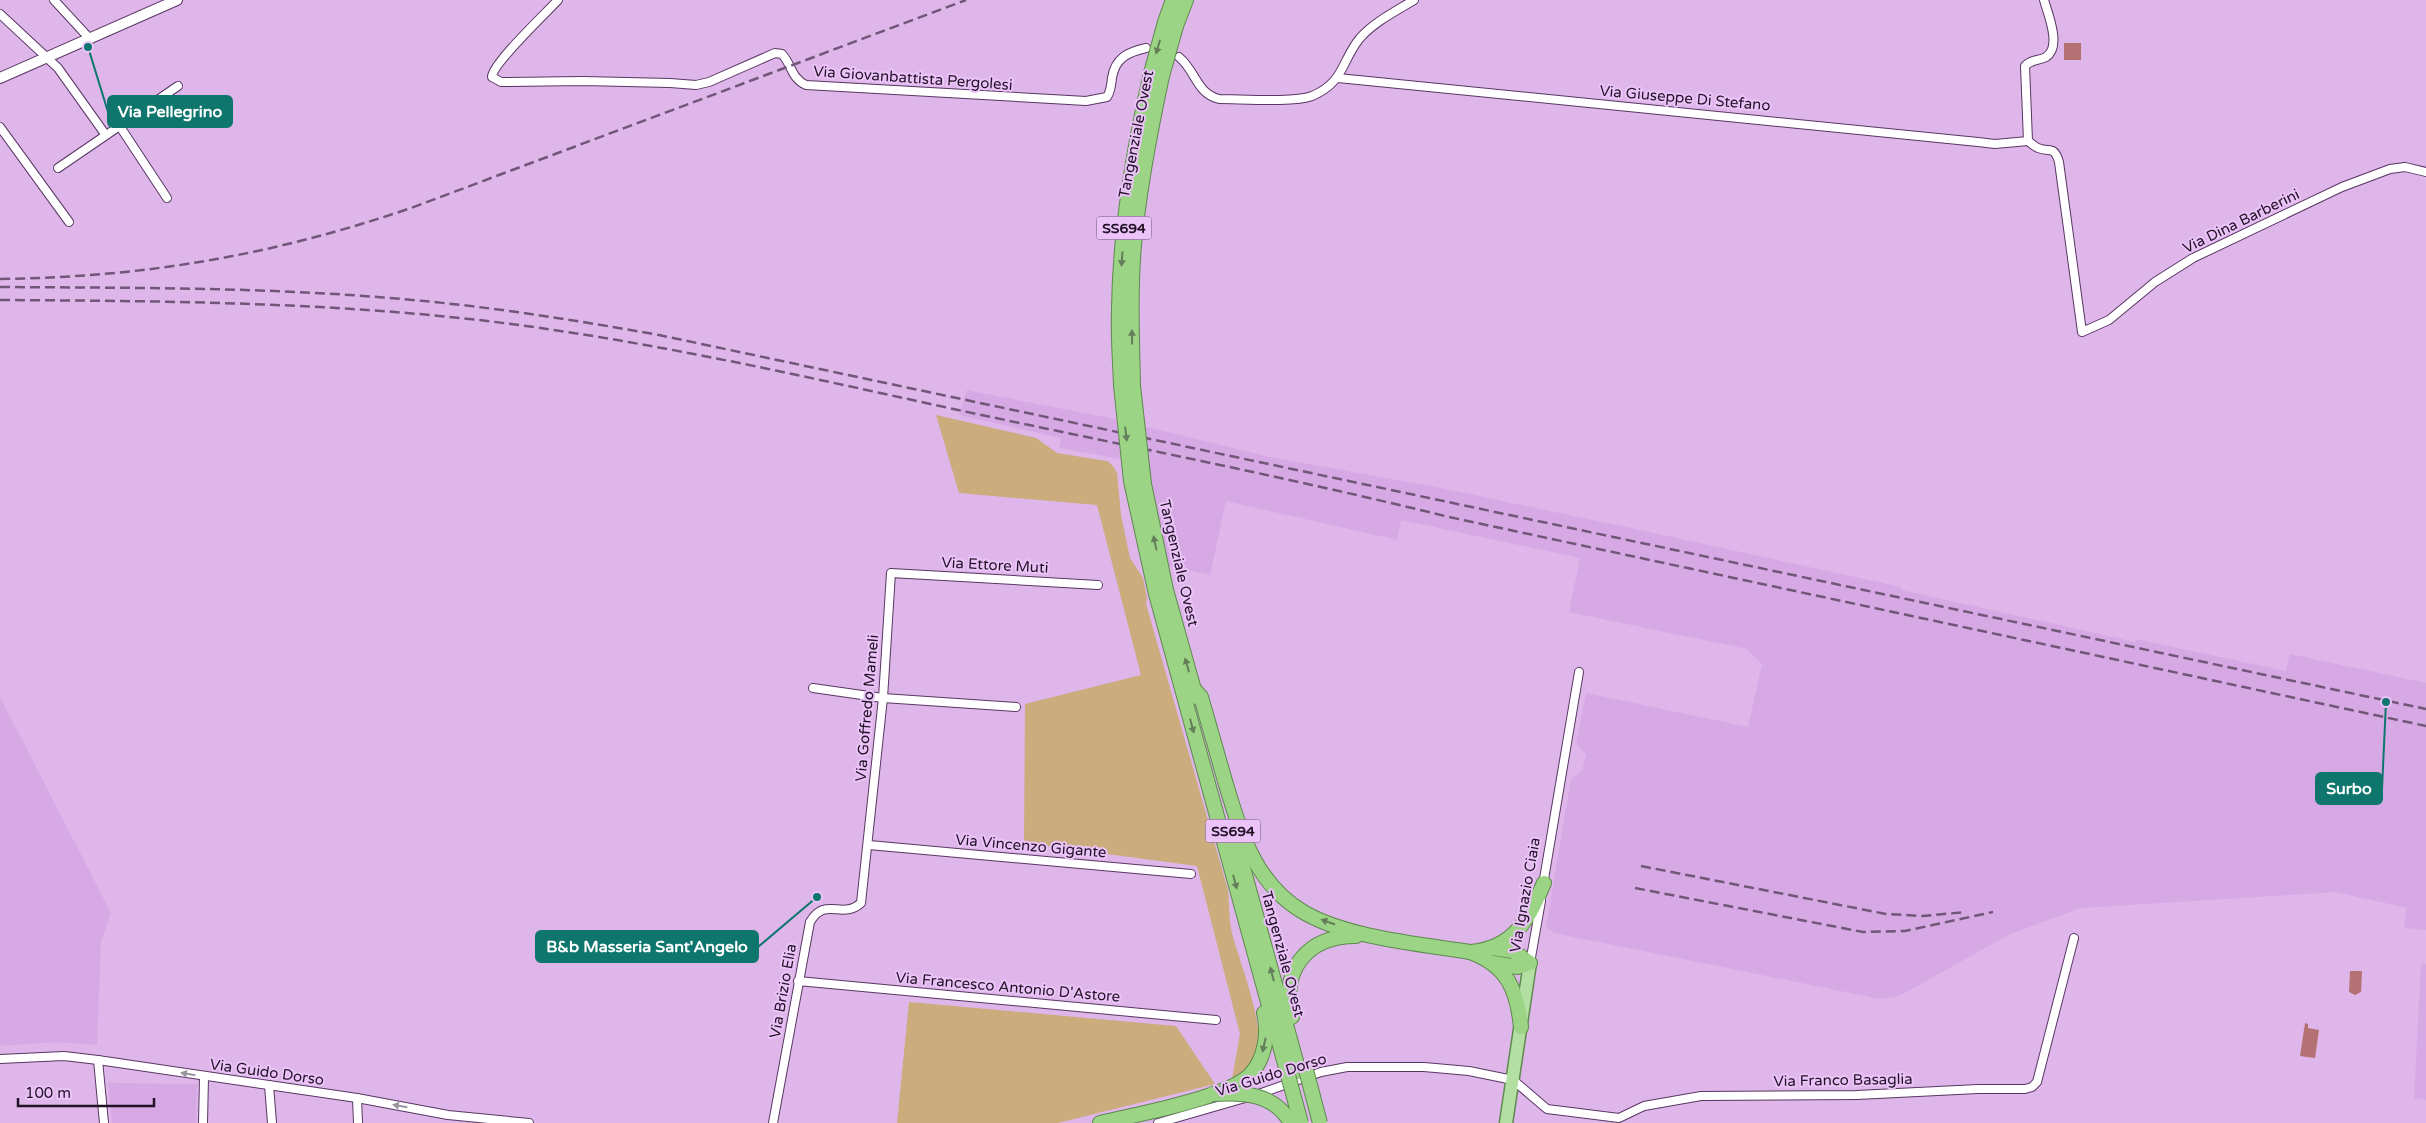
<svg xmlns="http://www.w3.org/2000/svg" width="2426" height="1123" font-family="'Varela Round',sans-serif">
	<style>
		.built { fill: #d6a9e4 }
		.green { fill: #cbac7c }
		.water { fill: #b47173 }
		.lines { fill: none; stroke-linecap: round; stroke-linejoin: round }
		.minor-casing { stroke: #593663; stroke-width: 10 }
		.tertiary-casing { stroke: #593663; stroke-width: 12 }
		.primary-casing { stroke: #5f894f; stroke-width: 15 }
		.trunk-casing { stroke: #5f894f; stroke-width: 16 }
		.minor { stroke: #fff; stroke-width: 8 }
		.tertiary { stroke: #fff; stroke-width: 10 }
		.primary { stroke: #b3dfa3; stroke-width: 12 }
		.trunk { stroke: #9ad484; stroke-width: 14 }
		.rail { stroke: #705778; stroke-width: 2.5; stroke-dasharray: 10 5; stroke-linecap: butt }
		.trunk-bridge-casing { stroke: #5f894f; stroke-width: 16; stroke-linecap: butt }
		.trunk-bridge { stroke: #9ad484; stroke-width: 14 }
		.oneway { fill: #647d5a }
		.oneway2 { fill: #9b949d }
		.labels { text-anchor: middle; stroke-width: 4; stroke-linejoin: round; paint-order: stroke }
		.shield { fill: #ebc3f8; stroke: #5e4765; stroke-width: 1 }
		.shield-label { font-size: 14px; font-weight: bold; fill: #211226 }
		.street-label { font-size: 15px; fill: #211226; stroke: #ebc3f8 }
		.leader { fill: none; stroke: #0f766e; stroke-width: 2 }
		.callout-dot { fill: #0f766e; stroke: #ebc3f8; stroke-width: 2 }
		.callout { fill: #0f766e; stroke: #0f766e; stroke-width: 2 }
		.callout-label { font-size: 16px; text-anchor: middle; font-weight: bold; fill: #fff }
	</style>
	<rect width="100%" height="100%" fill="#deb6ea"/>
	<g class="built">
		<path d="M967 390 1114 419 1270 457 1436 487 1640 530 1901 587V590L2135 642 2136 639 2286 671 2290 654 2426 683V930L2404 928 2407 908 2336 892 2081 908 2010 934 1899 996 1880 999 1554 933 1546 927 1548 916 1571 779 1582 771 1586 755 1576 743 1586 693 1748 727 1762 664 1747 649 1569 612 1580 558 1401 520 1397 540 1226 501 1210 575 1169 566 1155 507 1149 464 1059 448 1061 438 959 415Z"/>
		<path d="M0 697 111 913 101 941 97 1045 57 1042 0 1046Z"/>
		<path d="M2426 964V1100L2414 1098 2421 965Z"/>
		<path d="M108 1083 197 1084 196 1123H112Z"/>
	</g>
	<g class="green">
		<path d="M936 415 1036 438 1057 453 1107 461 1113 466 1117 473 1121 515 1130 558 1143 578 1147 598 1146 604 1228 890C1229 903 1229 916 1231 929 1238 959 1267 1027 1256 1055 1251 1066 1241 1072 1232 1079L1240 1034 1197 866 1024 843 1025 704 1141 675 1097 505 959 493Z"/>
		<path d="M909 1002 1176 1026 1215 1084 1058 1123H897Z"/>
	</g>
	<g class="water">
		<rect x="2064" y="43" width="17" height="17"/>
		<path d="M2350 971H2362L2361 992 2355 995 2349 992Z"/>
		<path d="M2305 1023 2308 1024V1028L2319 1030 2315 1058 2300 1056Z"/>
	</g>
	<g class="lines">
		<g class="minor-casing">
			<g id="minor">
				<path d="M54 0 90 39"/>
				<path d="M558 0C546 13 492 64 492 77L501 82 583 81 670 83 696 85 709 82 775 53 782 54C792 65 791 78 806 85L1086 101 1107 97C1111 91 1111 85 1112 78 1115 58 1128 52 1146 48"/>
				<path d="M2044 0C2048 14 2062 47 2046 57 2039 61 2031 59 2025 66L2028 141C2031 143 2035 147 2038 148 2050 153 2054 145 2059 162L2082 332 2109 320 2155 282 2193 258 2342 187 2390 169 2405 167 2426 172"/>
				<path d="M0 14 58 68 105 134"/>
				<path d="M1179 57C1196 71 1196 93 1219 99 1242 99 1293 103 1312 96 1345 82 1341 61 1360 38 1374 22 1396 11 1414 0"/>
				<path d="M1338 78 1978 142 1995 144 2028 141"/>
				<path d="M119 125 167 198"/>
				<path d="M0 127 69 222"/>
				<path d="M58 168 178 86"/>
				<path d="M813 688 883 698 1016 707"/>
				<path d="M869 845 1191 874"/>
				<path d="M1543 885 1579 672"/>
				<path d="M1530 963 1541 901"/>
				<path d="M798 981 1216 1020"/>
				<path d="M0 1059 64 1056 98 1060 357 1098 448 1115 529 1123"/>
				<path d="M98 1060 104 1123"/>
				<path d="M269 1085 272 1123"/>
				<path d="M1256 1095 1321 1072 1347 1067H1424L1469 1071 1513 1080 1547 1109 1619 1118 1644 1106 1701 1096 1857 1095 1978 1089H2025L2032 1087 2037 1082 2074 938"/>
				<path d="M357 1098 358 1123"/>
				<path d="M203 1123 204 1077"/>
				<path d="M773 1123 810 922C825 896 842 920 861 903L883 698 891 573 1098 585"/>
				<path d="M1158 1123 1245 1098"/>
			</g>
		</g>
		<g class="tertiary-casing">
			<path id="tertiary" d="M0 78 177 0"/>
		</g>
		<g class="primary-casing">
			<path id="primary" d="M1506 1123 1530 963"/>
		</g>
		<g class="trunk-casing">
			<g id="trunk">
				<path d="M1165 22 1173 0"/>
				<path d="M1176 26 1186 0"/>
				<path d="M1121 385C1120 360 1118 335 1119 309 1120 229 1133 151 1151 73"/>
				<path d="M1133 386C1132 339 1130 292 1134 245 1139 188 1150 132 1162 76"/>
				<path d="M1166 590 1196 697"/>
				<path d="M1156 594 1288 1075"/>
				<path d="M1194 689 1201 697C1209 725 1217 753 1225 781 1240 831 1255 885 1305 913 1349 938 1421 944 1470 952 1508 966 1517 990 1521 1027"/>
				<path d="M1233 831 1299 1072"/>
				<path d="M1492 948 1513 951 1530 963 1517 967 1493 963"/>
				<path d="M1471 952C1514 948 1528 920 1544 883"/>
				<path d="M1292 1017C1280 969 1308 936 1356 936"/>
				<path d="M1100 1123C1134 1115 1227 1098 1250 1075 1265 1059 1269 1034 1264 1013"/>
			</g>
		</g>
		<use href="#minor" class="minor"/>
		<use href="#tertiary" class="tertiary"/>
		<use href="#primary" class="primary"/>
		<use href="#trunk" class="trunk"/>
		<g class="rail">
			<path d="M0 279C147 277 273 255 411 208L966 0"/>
			<path d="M0 287C130 288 260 287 389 298 480 305 569 319 659 335L2426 709"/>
			<path d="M0 300C163 301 325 302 487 321 646 340 802 376 958 410 1122 445 1287 477 1449 517L2426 726"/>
			<path d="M1641 866 1886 914 1923 916 1966 912"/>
			<path d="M1635 888 1863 932 1905 931 1993 912"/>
		</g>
		<g class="trunk-bridge-casing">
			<g id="trunk-bridge">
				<path d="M1151 73 1165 22"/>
				<path d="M1162 76 1176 26"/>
				<path d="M1121 385 1131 481 1156 594"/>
				<path d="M1133 386 1144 484 1166 590"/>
				<path d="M1306 1070 1320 1123"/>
				<path d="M1288 1075 1301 1123"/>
				<path d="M1212 1094C1242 1092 1274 1093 1291 1123"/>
			</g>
		</g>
		<use href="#trunk-bridge" class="trunk-bridge"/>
	</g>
	<defs><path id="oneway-solid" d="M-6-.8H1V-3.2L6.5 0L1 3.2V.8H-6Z" transform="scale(1.25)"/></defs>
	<g class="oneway">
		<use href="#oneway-solid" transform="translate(1158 47) rotate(106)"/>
		<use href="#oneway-solid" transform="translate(1122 259) rotate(94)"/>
		<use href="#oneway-solid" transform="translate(1132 337) rotate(-91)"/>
		<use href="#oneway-solid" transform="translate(1126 434) rotate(83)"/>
		<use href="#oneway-solid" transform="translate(1155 543) rotate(-102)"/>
		<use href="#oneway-solid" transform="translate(1187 665) rotate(-106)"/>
		<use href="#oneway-solid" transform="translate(1192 726) rotate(75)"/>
		<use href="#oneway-solid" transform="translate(1235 882) rotate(75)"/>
		<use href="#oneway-solid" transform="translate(1328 922) rotate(-161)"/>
		<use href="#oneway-solid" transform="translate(1272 974) rotate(-105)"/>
		<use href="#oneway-solid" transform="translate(1264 1045) rotate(103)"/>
	</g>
	<g class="oneway2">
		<use href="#oneway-solid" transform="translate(188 1074) rotate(-171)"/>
		<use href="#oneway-solid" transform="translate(400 1106) rotate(-170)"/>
	</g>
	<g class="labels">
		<g class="shield">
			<rect x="1096.5" y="216.5" width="55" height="23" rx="4"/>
			<rect x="1205.5" y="819.5" width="55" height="23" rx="4"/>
		</g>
		<g class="shield-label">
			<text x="1124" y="233">SS694</text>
			<text x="1233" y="836">SS694</text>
		</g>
		<g class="street-label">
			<text transform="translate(913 78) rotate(4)" y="5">Via Giovanbattista Pergolesi</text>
			<text transform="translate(1685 98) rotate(5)" y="5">Via Giuseppe Di Stefano</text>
			<text transform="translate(1136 134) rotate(-79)" y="5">Tangenziale Ovest</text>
			<text transform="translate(2241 221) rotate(-26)" y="5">Via Dina Barberini</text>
			<text transform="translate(1179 563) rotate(77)" y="5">Tangenziale Ovest</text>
			<text transform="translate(995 565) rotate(3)" y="5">Via Ettore Muti</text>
			<text transform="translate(867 708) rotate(-85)" y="5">Via Goffredo Mameli</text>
			<text transform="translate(1031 846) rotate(5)" y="5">Via Vincenzo Gigante</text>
			<text transform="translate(1525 895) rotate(-80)" y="5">Via Ignazio Ciaia</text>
			<text transform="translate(1283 954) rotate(75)" y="5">Tangenziale Ovest</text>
			<text transform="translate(1008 987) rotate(5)" y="5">Via Francesco Antonio D'Astore</text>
			<text transform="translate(783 991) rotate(-80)" y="5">Via Brizio Elia</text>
			<text transform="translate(267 1072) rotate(8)" y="5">Via Guido Dorso</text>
			<text transform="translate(1271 1075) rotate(-17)" y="5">Via Guido Dorso</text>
			<text transform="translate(1843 1080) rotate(-1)" y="5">Via Franco Basaglia</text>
		</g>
	</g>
	<path class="leader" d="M88 47L108 112M2386 702L2382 789M817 897L758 947"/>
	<g class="callout-dot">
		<circle cx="88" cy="47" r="5"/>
		<circle cx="2386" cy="702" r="5"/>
		<circle cx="817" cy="897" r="5"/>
	</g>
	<g class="callout">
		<rect x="108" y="96" width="124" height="31" rx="5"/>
		<rect x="2316" y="773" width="66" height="31" rx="5"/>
		<rect x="536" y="931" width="222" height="31" rx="5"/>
	</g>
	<g class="callout-label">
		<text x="170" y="117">Via Pellegrino</text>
		<text x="2349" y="794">Surbo</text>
		<text x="647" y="952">B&amp;b Masseria Sant'Angelo</text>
	</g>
	<path d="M18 1098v8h136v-8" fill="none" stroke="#211226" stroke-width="2.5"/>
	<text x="25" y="1098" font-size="15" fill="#211226" stroke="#ebc3f8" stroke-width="4" paint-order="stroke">100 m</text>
</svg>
